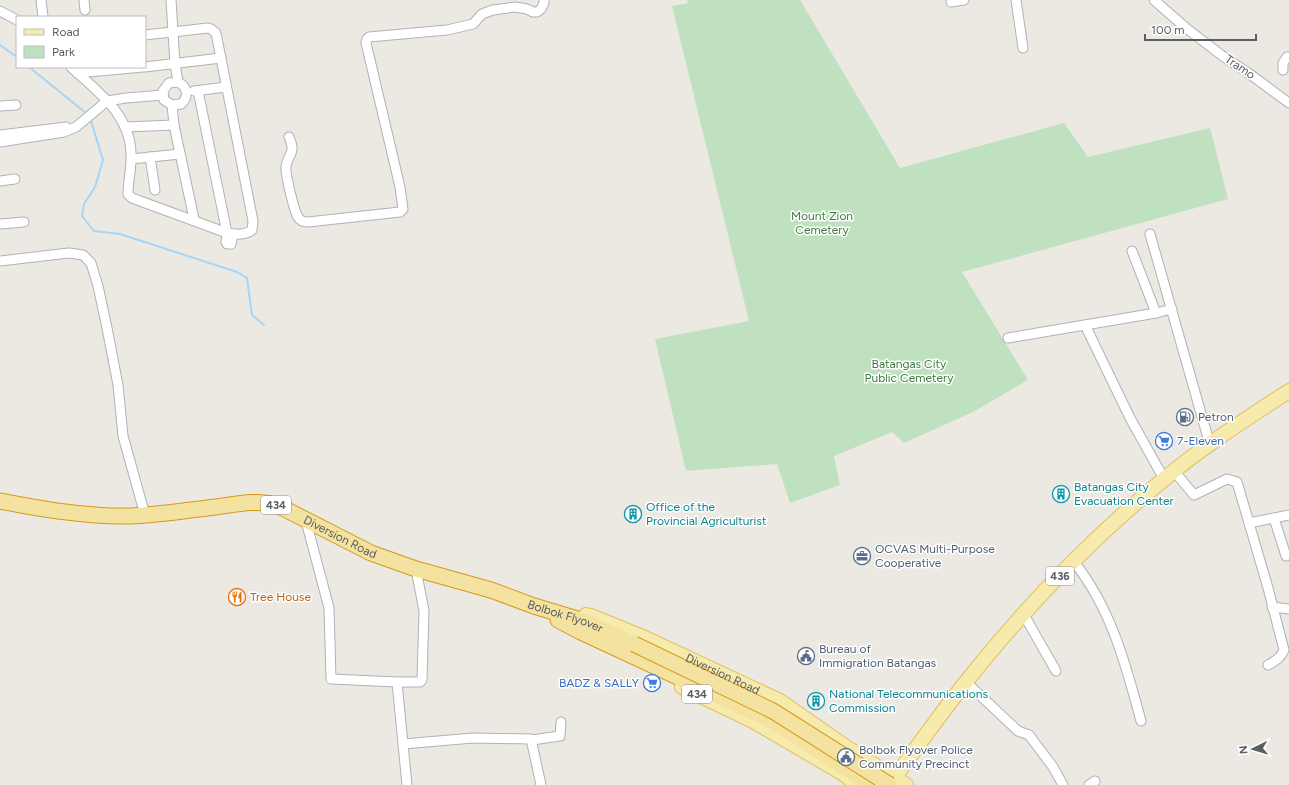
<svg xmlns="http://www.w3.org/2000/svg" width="1289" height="785" font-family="Figtree,sans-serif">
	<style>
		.green { fill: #c0e1c0 }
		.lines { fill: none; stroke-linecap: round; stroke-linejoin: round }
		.stream { stroke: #a8d4f5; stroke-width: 2 }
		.minor-casing { stroke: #afb2b6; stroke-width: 11 }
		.primary-casing { stroke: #e2be64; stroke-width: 16 }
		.trunk-casing { stroke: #d69917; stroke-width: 17 }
		.minor { stroke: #fff; stroke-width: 9 }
		.primary { stroke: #f6eaac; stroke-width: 14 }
		.trunk { stroke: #f4e2a0; stroke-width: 15 }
		.trunk-bridge-casing { stroke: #d69917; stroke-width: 17; stroke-linecap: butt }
		.trunk-bridge { stroke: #f4e2a0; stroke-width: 15 }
		.labels { text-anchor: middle; stroke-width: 3; stroke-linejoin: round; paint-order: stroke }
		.shield { fill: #fff; stroke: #8c8e90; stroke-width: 1 }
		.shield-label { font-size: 11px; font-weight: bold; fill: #5a5d61 }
		.street-label { font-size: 12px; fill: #5a5d61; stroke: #fff }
		.park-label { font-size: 12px; fill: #3d7d3f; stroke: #fff }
		.service-label { font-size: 12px; fill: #4e5e75; stroke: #fff; text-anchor: start }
		.shop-label { font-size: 12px; fill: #366cbe; stroke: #fff; text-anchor: start }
		.culture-label { font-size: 12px; fill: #0d838f; stroke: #fff; text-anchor: start }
		.food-label { font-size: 12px; fill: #c56008; stroke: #fff; text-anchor: start }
	</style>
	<rect width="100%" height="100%" fill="#ebe9e2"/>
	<path class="green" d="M687 0H800L900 168 1064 123 1088 157 1210 128 1228 199 962 272 1028 380 973 412 904 443 892 432 834 456 840 485 790 503 777 464 686 471 655 339 749 321 672 6 688 3Z"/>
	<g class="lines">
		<g class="stream">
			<path d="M0 45 17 57"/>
			<path d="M29 67 86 113"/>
			<path d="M91 121 103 160 95 187 84 204 82 216 94 231 120 234 237 272 247 278 252 315 264 325"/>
		</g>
		<g class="minor-casing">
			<g id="minor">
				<path d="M41 0 43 17"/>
				<path d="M84 0 85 10"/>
				<path d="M171 0 175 64 178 82C188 87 189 97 181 104L172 105 164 100 163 91 169 83 178 82"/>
				<path d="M1016 0 1023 48"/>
				<path d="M1154 0 1186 28 1224 57 1247 72 1289 103"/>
				<path d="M951 2 964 0"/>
				<path d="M0 11 17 20"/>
				<path d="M71 67C97 91 130 114 131 153 132 167 128 180 128 194L132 198 227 233C236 235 245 235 252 230L253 221 216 33 211 29 208 28 145 35"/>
				<path d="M145 67 221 58"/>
				<path d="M1283 70V63L1287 57H1289"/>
				<path d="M77 73 143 67"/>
				<path d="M194 91 226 87"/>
				<path d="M198 91 227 233 226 242 227 244H231L233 234"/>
				<path d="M172 105 174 125 194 219"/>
				<path d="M0 106 16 105"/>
				<path d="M125 127 174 125"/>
				<path d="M0 135 66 127"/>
				<path d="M289 137C297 155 287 154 286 167 285 173 294 211 298 217 300 221 304 222 308 222L400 212 403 209 400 187 366 43 367 39 369 37 447 30 473 24 482 14 493 10 515 7 527 9 533 12H537L541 9 544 3V0"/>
				<path d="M0 142 64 132 76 127 107 101 126 98 163 95"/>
				<path d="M150 157 155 190"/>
				<path d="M131 159 180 154"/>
				<path d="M0 181 15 179"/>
				<path d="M0 224 24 222"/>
				<path d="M1150 234 1210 445"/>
				<path d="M1132 251 1156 313"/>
				<path d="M0 261 69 253 83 255 91 263 98 286 107 328 118 385 123 436 145 515"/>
				<path d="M1085 325 1130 418 1164 479"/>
				<path d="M1008 338 1156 313 1172 309"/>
				<path d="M1174 471 1194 495 1227 479 1237 482 1268 588 1284 650C1281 658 1275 661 1268 665"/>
				<path d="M1274 518 1286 556"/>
				<path d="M306 521 329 608 331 679 397 682 403 744 473 738 531 739 541 785"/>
				<path d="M1249 523 1289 515"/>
				<path d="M1074 562C1111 608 1126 665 1141 721"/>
				<path d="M1272 607 1289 609"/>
				<path d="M1024 615 1056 671"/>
				<path d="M397 682H420L422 680 424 611 416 569"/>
				<path d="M966 682 1018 731 1029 735 1053 767 1063 785"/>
				<path d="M532 740 560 736 561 722"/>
				<path d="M403 744 407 785"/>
				<path d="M1089 785 1095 781"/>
			</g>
		</g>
		<g class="primary-casing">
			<g id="primary">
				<path id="s1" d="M586 615 591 616 645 638 780 701 846 747 906 785"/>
				<path d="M682 687 753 721 842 773 858 785"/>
				<path d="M889 785C914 751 939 716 965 683 1023 610 1091 539 1163 480 1202 447 1246 419 1289 391"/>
			</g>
		</g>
		<g class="trunk-casing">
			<g id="trunk">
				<path id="s2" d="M0 501C42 509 87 517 130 516 159 515 187 510 216 507 237 504 258 499 279 506L371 553 416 569 491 590 534 606 587 622 634 644"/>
				<path d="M558 620 581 632 768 719 872 785"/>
			</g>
		</g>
		<use href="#minor" class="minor"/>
		<use href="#primary" class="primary"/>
		<use href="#trunk" class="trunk"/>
		<g class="trunk-bridge-casing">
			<path id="trunk-bridge" d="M634 644 773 711 890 785"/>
		</g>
		<use href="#trunk-bridge" class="trunk-bridge"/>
	</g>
	<defs>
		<g id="fuel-ring" transform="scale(0.9)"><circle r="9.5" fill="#fff" stroke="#5c6f8a" stroke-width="1.5"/><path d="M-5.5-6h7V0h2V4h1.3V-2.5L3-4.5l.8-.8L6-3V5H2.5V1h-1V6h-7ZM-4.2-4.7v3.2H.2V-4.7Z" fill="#5c6f8a"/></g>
		<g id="supermarket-ring" transform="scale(0.9)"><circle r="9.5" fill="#fff" stroke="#3f7fe0" stroke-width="1.5"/><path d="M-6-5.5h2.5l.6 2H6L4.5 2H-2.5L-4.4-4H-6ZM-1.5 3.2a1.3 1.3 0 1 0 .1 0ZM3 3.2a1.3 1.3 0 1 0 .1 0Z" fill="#3f7fe0"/></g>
		<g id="building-ring" transform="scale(0.9)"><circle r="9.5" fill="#fff" stroke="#0f9aa8" stroke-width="1.5"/><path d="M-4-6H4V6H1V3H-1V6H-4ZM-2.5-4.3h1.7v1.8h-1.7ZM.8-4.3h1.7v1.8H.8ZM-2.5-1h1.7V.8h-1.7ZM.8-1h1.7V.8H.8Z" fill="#0f9aa8"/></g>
		<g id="office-ring" transform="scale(0.9)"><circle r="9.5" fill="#fff" stroke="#5c6f8a" stroke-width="1.5"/><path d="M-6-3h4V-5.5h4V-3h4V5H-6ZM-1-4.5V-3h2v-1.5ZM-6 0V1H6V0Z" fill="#5c6f8a"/></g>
		<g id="restaurant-ring" transform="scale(0.9)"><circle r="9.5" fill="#fff" stroke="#e8710a" stroke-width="1.5"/><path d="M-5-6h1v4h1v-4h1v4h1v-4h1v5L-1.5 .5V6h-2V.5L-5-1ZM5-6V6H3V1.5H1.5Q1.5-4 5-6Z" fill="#e8710a"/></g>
		<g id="civic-ring" transform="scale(0.9)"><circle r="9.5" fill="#fff" stroke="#5c6f8a" stroke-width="1.5"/><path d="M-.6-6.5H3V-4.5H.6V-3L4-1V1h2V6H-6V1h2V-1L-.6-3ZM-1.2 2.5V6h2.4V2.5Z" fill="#5c6f8a"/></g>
	</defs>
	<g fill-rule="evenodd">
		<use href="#fuel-ring" x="1185" y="417"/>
		<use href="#supermarket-ring" x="1164" y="441"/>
		<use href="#building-ring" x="1061" y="494"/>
		<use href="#building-ring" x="633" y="514"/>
		<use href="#office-ring" x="862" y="556"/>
		<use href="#restaurant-ring" x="237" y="597"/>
		<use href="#civic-ring" x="806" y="656"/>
		<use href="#supermarket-ring" x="652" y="683"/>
		<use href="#building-ring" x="816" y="701"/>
		<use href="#civic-ring" x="846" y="757"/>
	</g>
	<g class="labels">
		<g class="shield">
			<rect x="261" y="496" width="30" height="18" rx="3"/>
			<rect x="1046" y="567" width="28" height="18" rx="3"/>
			<rect x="682" y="685" width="30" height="18" rx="3"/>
		</g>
		<g class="shield-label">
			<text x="276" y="509">434</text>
			<text x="1060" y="580">436</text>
			<text x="697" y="698">434</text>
		</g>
		<g class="street-label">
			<text transform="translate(1240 67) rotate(34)" y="4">Tramo</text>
			<text dy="4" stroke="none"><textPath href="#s2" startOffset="350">Diversion Road</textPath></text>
			<text dy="4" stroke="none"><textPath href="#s2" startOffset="589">Bolbok Flyover</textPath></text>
			<text dy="4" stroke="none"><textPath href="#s1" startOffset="149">Diversion Road</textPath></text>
		</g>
		<g class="park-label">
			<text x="822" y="220">Mount Zion<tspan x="822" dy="14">Cemetery</tspan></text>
			<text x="909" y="368">Batangas City<tspan x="909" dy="14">Public Cemetery</tspan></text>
		</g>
		<g class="service-label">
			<text x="1198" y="421">Petron</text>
			<text x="875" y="553">OCVAS Multi-Purpose<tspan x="875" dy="14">Cooperative</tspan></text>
			<text x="819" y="653">Bureau of<tspan x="819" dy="14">Immigration Batangas</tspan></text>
			<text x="859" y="754">Bolbok Flyover Police<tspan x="859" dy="14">Community Precinct</tspan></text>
		</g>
		<g class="shop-label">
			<text x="1177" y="445">7-Eleven</text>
			<text x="639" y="687" text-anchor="end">BADZ &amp; SALLY</text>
		</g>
		<g class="culture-label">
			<text x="1074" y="491">Batangas City<tspan x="1074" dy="14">Evacuation Center</tspan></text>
			<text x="646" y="511">Office of the<tspan x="646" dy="14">Provincial Agriculturist</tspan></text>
			<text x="829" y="698">National Telecommunications<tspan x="829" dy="14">Commission</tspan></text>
		</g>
		<g class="food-label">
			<text x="250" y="601">Tree House</text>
		</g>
	</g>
	<rect x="16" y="16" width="130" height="52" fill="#ffffff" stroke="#bdbec0"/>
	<rect x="24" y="29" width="20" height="6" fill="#f6eaac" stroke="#bdbec0"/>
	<text x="52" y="36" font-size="12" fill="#5a5d61">Road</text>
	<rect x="24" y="46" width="20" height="12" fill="#c0e1c0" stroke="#bdbec0"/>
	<text x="52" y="56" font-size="12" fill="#5a5d61">Park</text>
	<g transform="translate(1253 749) rotate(265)" stroke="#ffffff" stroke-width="3" paint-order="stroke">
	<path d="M0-3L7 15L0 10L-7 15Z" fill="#5a5d61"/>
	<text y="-6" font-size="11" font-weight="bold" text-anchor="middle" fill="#5a5d61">N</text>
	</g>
	<path d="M1145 34v6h111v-6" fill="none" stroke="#5a5d61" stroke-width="2"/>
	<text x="1151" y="34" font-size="12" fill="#5a5d61" stroke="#ffffff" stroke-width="3" paint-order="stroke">100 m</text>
</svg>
